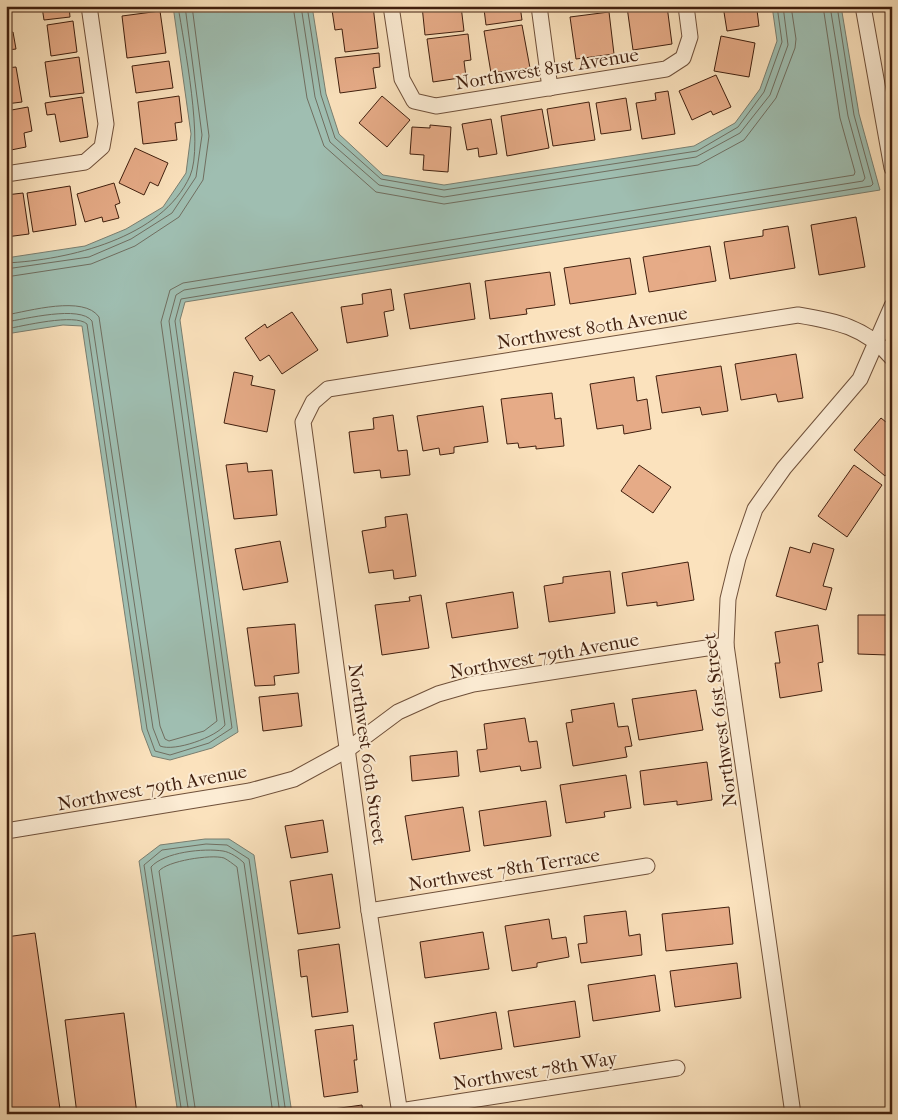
<svg xmlns="http://www.w3.org/2000/svg" width="898" height="1120" font-family="'IM FELL French Canon',serif">
	<style>
		.water { fill: #9fbeb1; stroke: #797e70 }
		.lines { fill: none; stroke-linecap: round; stroke-linejoin: round }
		.shore { stroke: #706e60; stroke-width: 1 }
		.building { fill: #e6ab87; stroke: #401f0e }
		.street-casing { stroke: #6f503a; stroke-width: 17 }
		.street { stroke: #fcecd4; stroke-width: 15 }
		.labels { text-anchor: middle; stroke-width: 4; stroke-linejoin: round; paint-order: stroke }
		.street-label { font-size: 19px; fill: #401f0e; stroke: #fcecd4 }
	</style>
	<rect width="100%" height="100%" fill="#fbe2bd"/>
	<filter id="stains"><feTurbulence type="fractalNoise" baseFrequency=".004" numOctaves="4"/><feColorMatrix values="0 0 0 0 .2 0 0 0 0 .09 0 0 0 0 .02 0 0 0 .5 -.17"/></filter>
	<radialGradient id="worn" r=".72"><stop offset=".6" stop-color="#630" stop-opacity="0"/><stop offset="1" stop-color="#630" stop-opacity=".3"/></radialGradient>
	<g class="water">
		<path d="M173 6H312L326 94 339 134 383 175 444 185 694 146 735 123 760 89 777 41 772 6H841L859 114 880 190 185 302 180 320 238 732 212 748 170 760 152 756 142 730 82 326 63 325 6 334V258L85 246 126 229 163 207 186 173 191 134Z"/>
		<path d="M205 839H229L254 855 292 1114H178L139 861 160 845Z"/>
	</g>
	<g class="lines">
		<g class="shore">
			<path d="M293 6 307 98 324 146 376 192 444 204 698 165 744 140 776 98 795 48 796 39 791 6"/>
			<path d="M301 6 315 97 330 142 379 185 444 197 696 157 740 133 770 95 788 45 783 6"/>
			<path d="M307 6 321 95 335 138 381 179 444 190 697 151 738 127 764 92 782 42 777 6"/>
			<path d="M6 263C69 260 162 238 190 176 204 144 184 44 178 6"/>
			<path d="M6 269 89 257 131 239 172 213 196 177 202 135 185 6"/>
			<path d="M6 277 91 264 135 246 179 217 203 180 209 136 192 6"/>
			<path d="M6 315C29 311 84 295 99 317L160 726 165 739 169 741 204 731 217 721 161 322 170 290 183 283 854 175 855 172 840 118 823 6"/>
			<path d="M6 322C25 319 80 305 92 321L153 728 160 746C175 752 216 737 225 725L169 321 176 295 184 290 863 181 865 178 848 116 830 6"/>
			<path d="M6 329C23 326 75 313 87 324L147 729 155 751 170 755 209 743 232 728 175 321 181 299 871 186 873 184 854 115 837 6"/>
			<path d="M182 1114 144 865 162 850 206 844 227 845 249 859 286 1114"/>
			<path d="M189 1114 151 867C164 852 204 848 223 851 230 852 239 858 244 863L280 1114"/>
			<path d="M196 1114 159 871C167 861 211 854 224 858 228 860 233 864 237 867L273 1114"/>
		</g>
	</g>
	<g class="building">
		<path d="M31 6H69L70 17 44 20 42 7Z"/>
		<path d="M122 6H151L123 11Z"/>
		<path d="M362 6H373L378 48 345 52 342 29 335 30 332 10Z"/>
		<path d="M422 6H461L464 31 425 35Z"/>
		<path d="M477 6H520L522 20 486 25 484 9 478 10Z"/>
		<path d="M571 6H601L602 7 572 11Z"/>
		<path d="M667 6 672 44 633 50 627 7Z"/>
		<path d="M723 6H764L765 9 757 10 759 26 727 31Z"/>
		<path d="M160 11 166 53 127 58 122 16Z"/>
		<path d="M609 12 614 54 576 59 570 17Z"/>
		<path d="M73 21 77 52 51 56 47 25Z"/>
		<path d="M522 25 530 68 491 73 484 31Z"/>
		<path d="M13 32 16 49 8 50 9 62 6 63V33Z"/>
		<path d="M468 34 471 60 464 61 466 77 433 82 427 39Z"/>
		<path d="M721 36 755 43 749 77 714 71Z"/>
		<path d="M379 53 380 67 373 68 376 88 340 93 335 58Z"/>
		<path d="M79 57 84 93 50 97 45 62Z"/>
		<path d="M169 61 173 88 136 93 132 66Z"/>
		<path d="M16 67 22 102 6 104V68Z"/>
		<path d="M716 75 731 107 713 115 711 111 692 120 679 91Z"/>
		<path d="M668 91 675 134 642 139 636 103 656 100 655 93Z"/>
		<path d="M179 96 182 122 175 123 177 140 143 144 138 102Z"/>
		<path d="M382 96 410 120 387 147 359 123Z"/>
		<path d="M82 97 88 137 60 142 55 114 47 115 45 103Z"/>
		<path d="M626 98 631 130 601 134 596 103Z"/>
		<path d="M589 102 595 140 553 146 547 109Z"/>
		<path d="M28 107 32 131 24 133 26 147 6 151V111Z"/>
		<path d="M542 109 549 148 507 156 501 116Z"/>
		<path d="M491 119 497 154 479 157 478 148 467 150 462 124Z"/>
		<path d="M430 125 451 127 448 172 423 170 424 155 410 154 412 127 430 128Z"/>
		<path d="M135 148 168 163 158 186 150 182 144 195 119 183Z"/>
		<path d="M114 183 120 203 115 205 119 218 103 222 102 217 85 222 77 194Z"/>
		<path d="M70 186 76 225 33 232 27 193Z"/>
		<path d="M23 193 29 234 6 237V195Z"/>
		<path d="M856 217 865 267 819 275 811 225Z"/>
		<path d="M788 226 795 268 730 279 724 242 763 236V230Z"/>
		<path d="M710 246 716 281 649 292 643 257Z"/>
		<path d="M630 258 636 294 570 304 564 268Z"/>
		<path d="M550 272 555 305 526 309 527 314 490 319 485 281Z"/>
		<path d="M470 283 475 319 410 329 404 294Z"/>
		<path d="M391 289 394 310 384 312 388 336 347 343 341 307 363 304 362 294Z"/>
		<path d="M292 312 318 350 282 374 269 355 260 361 245 338 265 324 267 328Z"/>
		<path d="M796 354 803 398 778 402 776 394 741 400 735 364Z"/>
		<path d="M721 366 728 411 702 415 700 407 662 413 656 376Z"/>
		<path d="M234 372 253 376 251 385 275 390 267 432 224 423Z"/>
		<path d="M634 377 637 401 647 399 651 429 624 434 623 425 597 429 590 384Z"/>
		<path d="M552 393 555 419 561 418 564 446 536 449V446L519 448 518 443 507 444 501 399Z"/>
		<path d="M483 406 488 442 454 447V453L440 455 439 448 423 451 417 416Z"/>
		<path d="M393 415 398 451 407 450 410 475 381 478 380 470 354 473 349 432 374 429 373 418Z"/>
		<path d="M881 418 892 427V444L889 447 892 450V468L885 476 854 450Z"/>
		<path d="M247 463 248 472 272 470 277 515 234 519 226 465Z"/>
		<path d="M639 465 671 487 653 513 621 491Z"/>
		<path d="M854 465 882 485 847 537 818 516Z"/>
		<path d="M407 514 416 576 394 579 393 570 369 573 362 531 386 527 385 517Z"/>
		<path d="M280 541 288 582 243 590 235 549Z"/>
		<path d="M813 543 834 549 823 586 832 588 826 610 776 596 790 547 810 553Z"/>
		<path d="M688 562 694 600 657 606V602L627 606 622 573Z"/>
		<path d="M610 571 615 613 549 622 544 586 563 583V577Z"/>
		<path d="M513 592 518 628 452 638 446 603Z"/>
		<path d="M421 595 429 648 382 655 375 605 410 601 409 597Z"/>
		<path d="M858 615H892V662H888V655L858 654Z"/>
		<path d="M295 624 299 673 274 676 275 685 255 686 247 628Z"/>
		<path d="M818 625 823 662 818 663 822 691 780 698 775 663H780L775 632Z"/>
		<path d="M696 690 703 730 639 740 632 699Z"/>
		<path d="M298 693 302 726 263 731 259 697Z"/>
		<path d="M614 703 618 727 628 726 632 746 625 747 627 757 573 766 566 723 573 722 571 710Z"/>
		<path d="M525 718 529 742 537 741 541 768 521 771 520 766 480 772 477 750 487 749 484 724Z"/>
		<path d="M457 751 459 776 412 781 410 756Z"/>
		<path d="M707 762 712 800 677 805V801L644 805 640 771Z"/>
		<path d="M626 775 631 808 604 812 605 817 566 823 560 785Z"/>
		<path d="M546 801 551 836 484 846 479 811Z"/>
		<path d="M463 807 470 851 412 860 405 816Z"/>
		<path d="M323 820 328 852 291 858 285 826Z"/>
		<path d="M332 874 340 928 298 934 290 881Z"/>
		<path d="M729 907 733 944 666 951 662 914Z"/>
		<path d="M626 911 629 936 640 934 642 955 581 963 578 944 587 943 584 916Z"/>
		<path d="M549 919 552 939 566 937 569 957 537 963V967L512 971 505 926Z"/>
		<path d="M483 932 489 969 425 978 420 942Z"/>
		<path d="M35 933 60 1109 6 1114V937Z"/>
		<path d="M339 944 348 1012 312 1017 307 976 301 977 298 950Z"/>
		<path d="M737 963 741 998 675 1007 670 971Z"/>
		<path d="M655 975 660 1011 593 1021 588 985Z"/>
		<path d="M575 1001 580 1037 514 1047 508 1011Z"/>
		<path d="M496 1012 502 1049 440 1059 434 1023Z"/>
		<path d="M124 1013 137 1114H77L65 1020Z"/>
		<path d="M353 1025 357 1060H354L358 1092 324 1097 315 1030Z"/>
		<path d="M362 1105 363 1114H326V1110Z"/>
		<path d="M757 1109 758 1114H727Z"/>
	</g>
	<g class="lines">
		<g class="street-casing">
			<g id="street">
				<path d="M391 6 402 79 414 101 436 106 666 69 683 58 690 37 686 6"/>
				<path d="M539 6 550 88"/>
				<path d="M863 6 892 168"/>
				<path d="M6 174 85 162 102 147 106 124 89 6"/>
				<path d="M6 831 250 791 294 779 347 750 398 712 438 694 473 684 726 645"/>
				<path d="M369 911 647 866"/>
				<path d="M400 1111 677 1068"/>
				<path d="M400 1114 369 911 303 422 313 402 328 389 798 315C835 321 866 327 892 358"/>
				<path d="M793 1114 726 645 728 599 738 558 755 509 784 468 860 379 892 306"/>
			</g>
		</g>
		<use href="#street" class="street"/>
	</g>
	<g class="labels">
		<g class="street-label">
			<text transform="translate(547 68) rotate(-9)" y="7">Northwest 81st Avenue</text>
			<text transform="translate(592 327) rotate(-9)" y="7">Northwest 80th Avenue</text>
			<text transform="translate(544 655) rotate(-10)" y="7">Northwest 79th Avenue</text>
			<text transform="translate(719 720) rotate(-97)" y="7">Northwest 61st Street</text>
			<text transform="translate(368 754) rotate(82)" y="7">Northwest 60th Street</text>
			<text transform="translate(152 787) rotate(-10)" y="7">Northwest 79th Avenue</text>
			<text transform="translate(504 869) rotate(-9)" y="7">Northwest 78th Terrace</text>
			<text transform="translate(535 1070) rotate(-9)" y="7">Northwest 78th Way</text>
		</g>
	</g>
	<rect width="898" height="1120" fill="none" stroke="#fbe2bd" stroke-width="25"/>
	<rect x="8" y="8" width="883" height="1105" fill="none" stroke="#401f0e" stroke-width="2.5"/>
	<rect x="12" y="12" width="873" height="1095" fill="none" stroke="#401f0e"/>
	<rect width="100%" height="100%" filter="url(#stains)"/>
	<rect width="100%" height="100%" fill="url(#worn)"/>
</svg>
